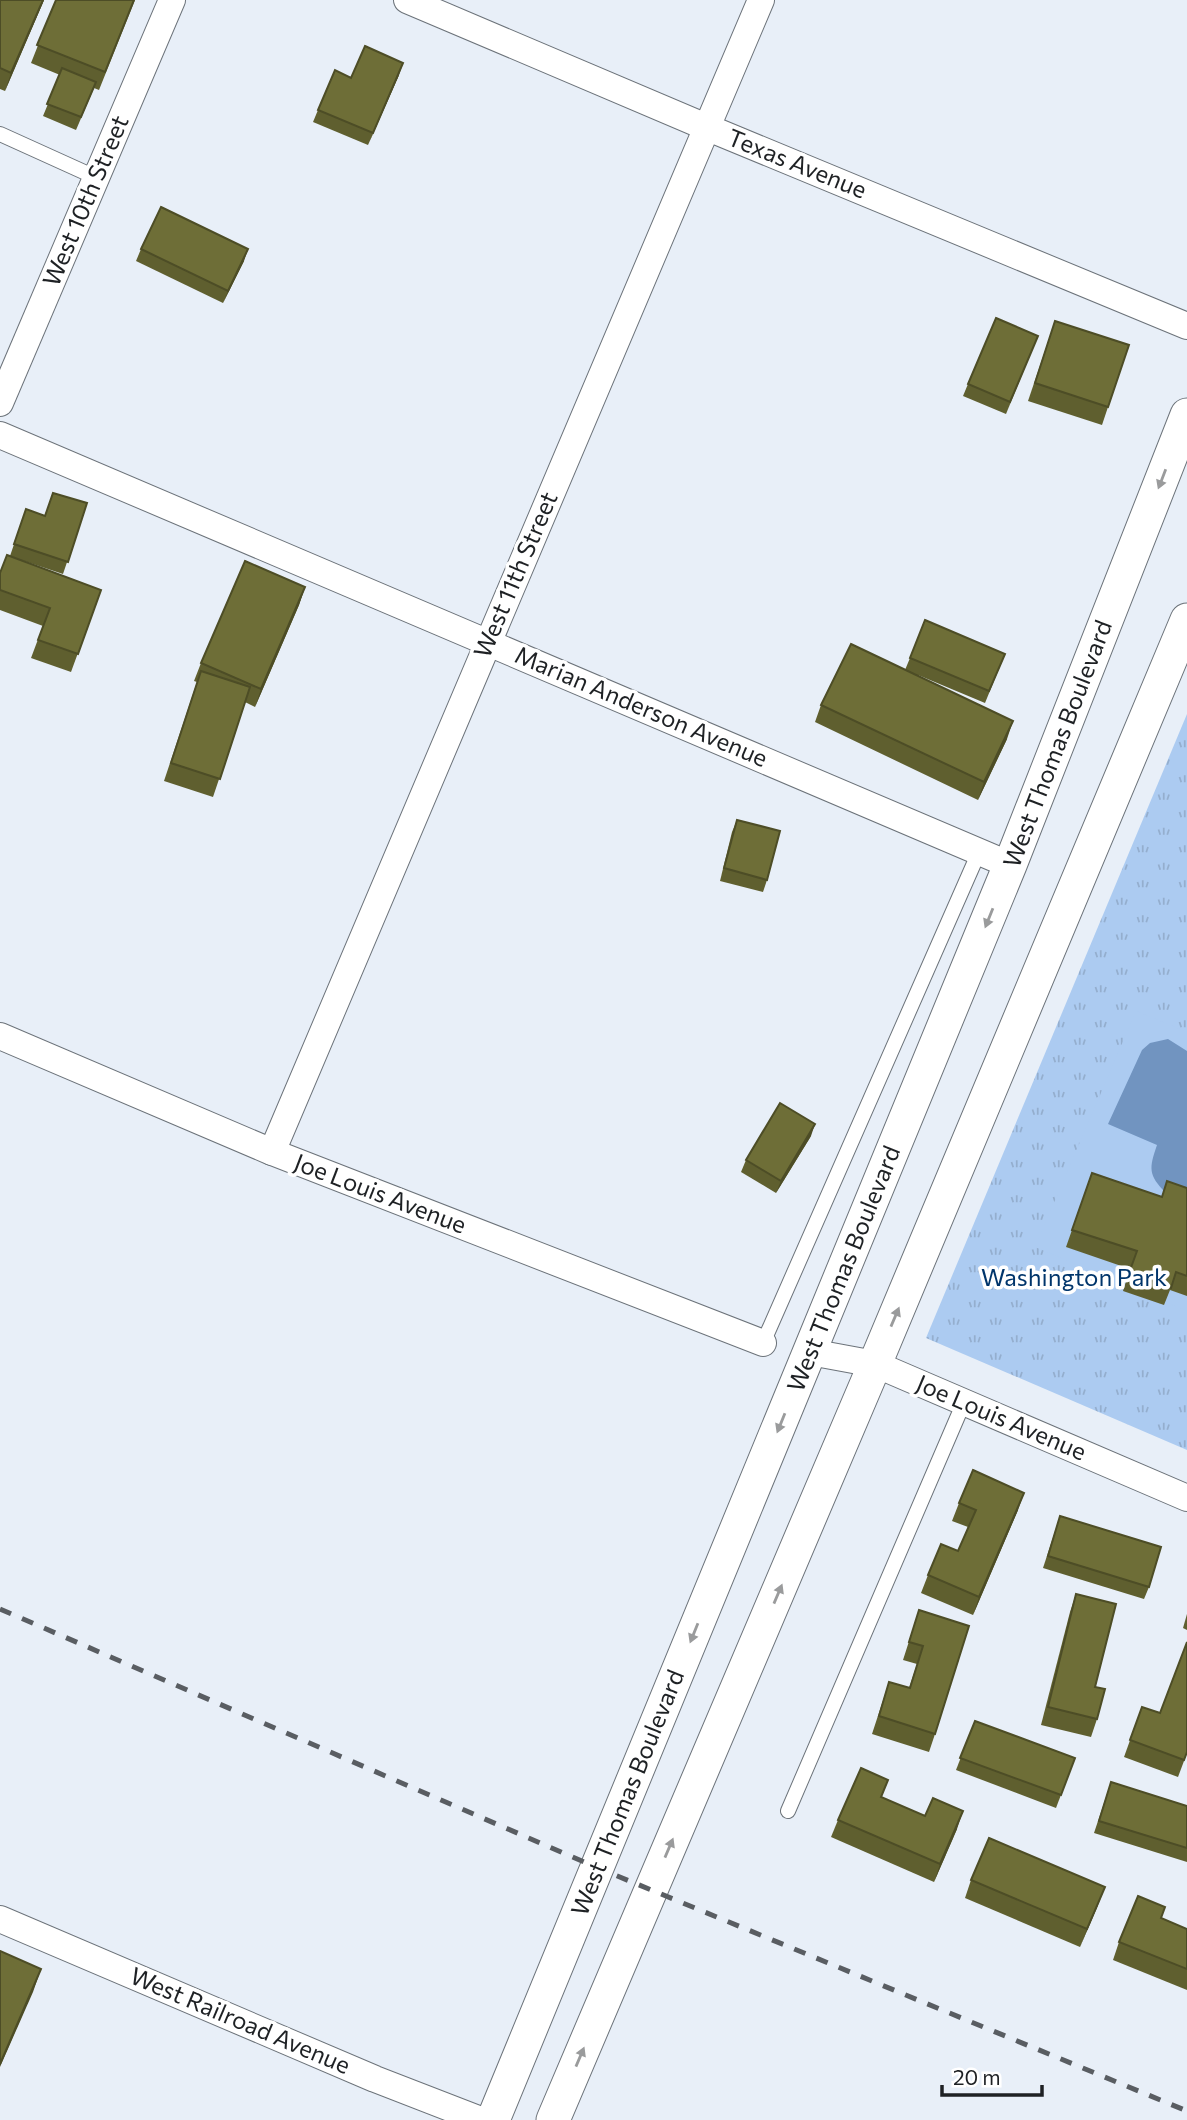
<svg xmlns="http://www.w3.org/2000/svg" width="1187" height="2120" font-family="Commissioner,sans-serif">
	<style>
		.grass { fill: url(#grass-tufts) }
		.pitch { fill: #accbf1 }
		.water { fill: #7194c0 }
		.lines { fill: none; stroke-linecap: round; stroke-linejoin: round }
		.service-casing { stroke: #6c737a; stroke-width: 16 }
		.minor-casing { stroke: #6c737a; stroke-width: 28 }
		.tertiary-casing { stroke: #6c737a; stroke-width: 35 }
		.service { stroke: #fff; stroke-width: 14 }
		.minor { stroke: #fff; stroke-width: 26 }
		.tertiary { stroke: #fff; stroke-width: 33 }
		.rail { stroke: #595d62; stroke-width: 5; stroke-dasharray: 12 12; stroke-linecap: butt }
		.wall { fill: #5f5f2f }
		.shaded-wall { fill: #4d4d26 }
		.building { fill: #6e6e37; stroke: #4d4d26; stroke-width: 2 }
		.oneway { fill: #9a9b9c }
		.labels { text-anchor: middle; stroke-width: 7; stroke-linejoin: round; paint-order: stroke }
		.street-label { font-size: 24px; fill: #1e2124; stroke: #fff }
		.park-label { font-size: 24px; fill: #00356b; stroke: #fff }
	</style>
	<defs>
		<pattern id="grass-tufts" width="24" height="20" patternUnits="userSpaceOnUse" patternTransform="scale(1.75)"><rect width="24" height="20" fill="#accbf1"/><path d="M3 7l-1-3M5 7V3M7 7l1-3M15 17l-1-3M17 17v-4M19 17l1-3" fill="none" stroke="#94aece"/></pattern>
	</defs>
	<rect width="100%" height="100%" fill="#e8eff8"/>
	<path class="grass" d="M1187 714V1450L926 1338Z"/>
	<path class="pitch" d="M1136 1011 1187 1032V1311L1035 1247Z"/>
	<path class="water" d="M1168 1039 1187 1051V1194L1166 1193C1148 1175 1149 1168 1157 1145L1108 1124 1142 1050 1150 1043Z"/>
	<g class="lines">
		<g class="service-casing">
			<g id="service">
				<path d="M0 134 95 177"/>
				<path d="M763 1343 979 852"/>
				<path d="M788 1811 964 1402"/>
			</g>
		</g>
		<g class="minor-casing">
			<g id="minor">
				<path d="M407 0 706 127 1187 326"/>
				<path d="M0 403 172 0"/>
				<path d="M0 435 1010 865"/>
				<path d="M0 1036 272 1152 763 1343"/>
				<path d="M272 1152 761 0"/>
				<path d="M810 1352 875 1364 1187 1498"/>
				<path d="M0 1919 375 2079 481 2120"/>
			</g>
		</g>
		<g class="tertiary-casing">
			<g id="tertiary">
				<path d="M493 2120 1010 865 1187 415"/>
				<path d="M553 2120 875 1364 1187 620"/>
			</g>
		</g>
		<use href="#service" class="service"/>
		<use href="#minor" class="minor"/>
		<use href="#tertiary" class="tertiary"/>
		<path class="rail" d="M0 1609 598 1868 1187 2111"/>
	</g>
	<g class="wall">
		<path d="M0 0H44L5 91 0 89Z"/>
		<path d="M56 0H135L99 90 94 88 76 130 43 116 60 75 31 63Z"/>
		<path d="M399 75 368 145 313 122 318 110Z"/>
		<path d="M141 249 244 261 223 303 136 261Z"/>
		<path d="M1055 321 1108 407 1102 425 1028 401Z"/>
		<path d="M1033 348 1006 414 963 396 968 384Z"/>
		<path d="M87 503 63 574 15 558 101 590 71 672 31 658 43 626 0 610V573L10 556 26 509 45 516Z"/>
		<path d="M305 587 299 605 255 707 245 702 213 797 164 781 197 682 194 681 201 663Z"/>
		<path d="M1005 654 985 703 918 675 1007 739 978 800 815 722 821 705 905 670 910 658Z"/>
		<path d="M737 820 767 880 763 892 720 881 732 832Z"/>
		<path d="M811 1136 776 1193 741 1172 746 1160Z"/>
		<path d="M1092 1173 1162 1197 1187 1188V1296L1170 1290 1164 1305 1123 1291 1130 1269 1066 1247Z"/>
		<path d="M959 1503 1018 1510 973 1615 921 1593 928 1575 958 1551 968 1527 952 1521Z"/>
		<path d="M1060 1516 1149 1587 1144 1599 1043 1568Z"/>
		<path d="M1076 1594 1095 1687 1097 1719 1091 1737 1041 1725 1070 1612Z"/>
		<path d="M919 1610 935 1734 929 1752 872 1734 889 1682 909 1688 917 1664 903 1660Z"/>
		<path d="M1187 1614V1630L1183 1628Z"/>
		<path d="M1142 1707 1187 1753 1178 1777 1124 1757Z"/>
		<path d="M975 1721 1075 1758 1056 1808 956 1770Z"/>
		<path d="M1111 1782 1187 1806V1862L1094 1833Z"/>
		<path d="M882 1798 957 1829 934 1882 831 1837 838 1820Z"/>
		<path d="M971 1880 1098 1905 1080 1947 965 1898Z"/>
		<path d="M1161 1918 1187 1929V1990L1113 1960 1119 1942Z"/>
	</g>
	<g class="shaded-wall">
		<path d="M43 0H44L5 91 11 73Z"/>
		<path d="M403 63 399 75 368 145 373 133Z"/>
		<path d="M248 249 244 261 223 303 228 291Z"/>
		<path d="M305 587 299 605 255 707 261 689Z"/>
		<path d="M1013 721 1007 739 978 800 984 782Z"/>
		<path d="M815 1124 811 1136 776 1193 781 1181Z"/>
		<path d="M1024 1493 1018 1510 973 1615 979 1597Z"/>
		<path d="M963 1811 957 1829 934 1882 940 1864Z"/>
		<path d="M1105 1887 1098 1905 1080 1947 1087 1929Z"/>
		<path d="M41 1969 33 1992 0 2067V2064Z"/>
	</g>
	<g class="building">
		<path d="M0 0H43L11 73 0 68Z"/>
		<path d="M56 0H134L105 72 37 45Z"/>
		<path d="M365 46 403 63 373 133 318 110 335 70 351 78Z"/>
		<path d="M62 68 96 82 81 117 47 104Z"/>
		<path d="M161 207 248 249 228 291 141 249Z"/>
		<path d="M996 318 1038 336 1010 402 968 384Z"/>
		<path d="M1055 321 1129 345 1108 407 1035 383Z"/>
		<path d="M53 493 87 503 68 562 14 544 26 509 45 516Z"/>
		<path d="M7 555 101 590 78 654 38 640 50 608 0 590V573Z"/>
		<path d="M245 561 305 587 261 689 201 663Z"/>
		<path d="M925 620 1005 654 989 691 910 658Z"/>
		<path d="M851 644 1013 721 984 782 821 705Z"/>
		<path d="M201 671 250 687 220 779 171 763Z"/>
		<path d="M737 820 780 831 767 880 724 868Z"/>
		<path d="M780 1103 815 1124 781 1181 746 1160Z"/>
		<path d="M1092 1173 1162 1197 1167 1181 1187 1188V1276L1176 1272 1171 1288 1129 1273 1137 1251 1072 1230Z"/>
		<path d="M973 1470 1024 1493 979 1597 928 1575 941 1544 958 1551 976 1510 959 1503Z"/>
		<path d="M1060 1516 1161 1547 1149 1587 1048 1556Z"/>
		<path d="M1076 1594 1116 1604 1095 1687 1105 1689 1097 1719 1048 1707Z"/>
		<path d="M919 1610 969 1626 935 1734 879 1716 889 1682 910 1688 923 1646 909 1642Z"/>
		<path d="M1187 1642V1752L1184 1760 1130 1740 1142 1707 1160 1713Z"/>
		<path d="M975 1721 1075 1758 1061 1795 960 1758Z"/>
		<path d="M861 1768 888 1780 881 1797 925 1816 933 1798 963 1811 940 1864 838 1820Z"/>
		<path d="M1111 1782 1187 1806V1848L1099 1821Z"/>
		<path d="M989 1838 1105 1887 1087 1929 971 1880Z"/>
		<path d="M1138 1896 1165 1907 1161 1918 1187 1929V1969L1119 1942Z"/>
		<path d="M0 1951 41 1969 0 2064Z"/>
	</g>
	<defs><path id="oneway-solid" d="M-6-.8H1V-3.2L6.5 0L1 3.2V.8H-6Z" transform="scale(1.75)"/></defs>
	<g class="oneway">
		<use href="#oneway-solid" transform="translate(1162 479) rotate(111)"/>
		<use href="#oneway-solid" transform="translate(989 918) rotate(112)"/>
		<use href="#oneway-solid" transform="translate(895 1317) rotate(-67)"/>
		<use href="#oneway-solid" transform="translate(781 1423) rotate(112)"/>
		<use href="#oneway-solid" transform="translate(778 1594) rotate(-67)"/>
		<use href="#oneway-solid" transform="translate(694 1633) rotate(112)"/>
		<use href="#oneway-solid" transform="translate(669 1848) rotate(-67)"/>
		<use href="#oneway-solid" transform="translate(580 2057) rotate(-67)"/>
	</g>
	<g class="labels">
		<g class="street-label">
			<text transform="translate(797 164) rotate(22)" y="8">Texas Avenue</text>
			<text transform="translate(86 201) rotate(-67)" y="8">West 10th Street</text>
			<text transform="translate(516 575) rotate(-67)" y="8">West 11th Street</text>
			<text transform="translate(641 707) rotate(23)" y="8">Marian Anderson Avenue</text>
			<text transform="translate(1058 744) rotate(-69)" y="8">West Thomas Boulevard</text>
			<text transform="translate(380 1194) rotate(21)" y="8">Joe Louis Avenue</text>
			<text transform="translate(844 1269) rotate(-68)" y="8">West Thomas Boulevard</text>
			<text transform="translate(1001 1418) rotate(23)" y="8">Joe Louis Avenue</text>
			<text transform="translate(628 1793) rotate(-68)" y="8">West Thomas Boulevard</text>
			<text transform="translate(240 2021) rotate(23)" y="8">West Railroad Avenue</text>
		</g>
		<g class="park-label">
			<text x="1074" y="1286">Washington Park</text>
		</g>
	</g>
	<path d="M942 2085v10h100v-10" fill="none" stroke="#1e2124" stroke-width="3.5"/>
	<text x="953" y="2085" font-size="21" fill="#1e2124" stroke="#ffffff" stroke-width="5" paint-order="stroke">20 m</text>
</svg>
